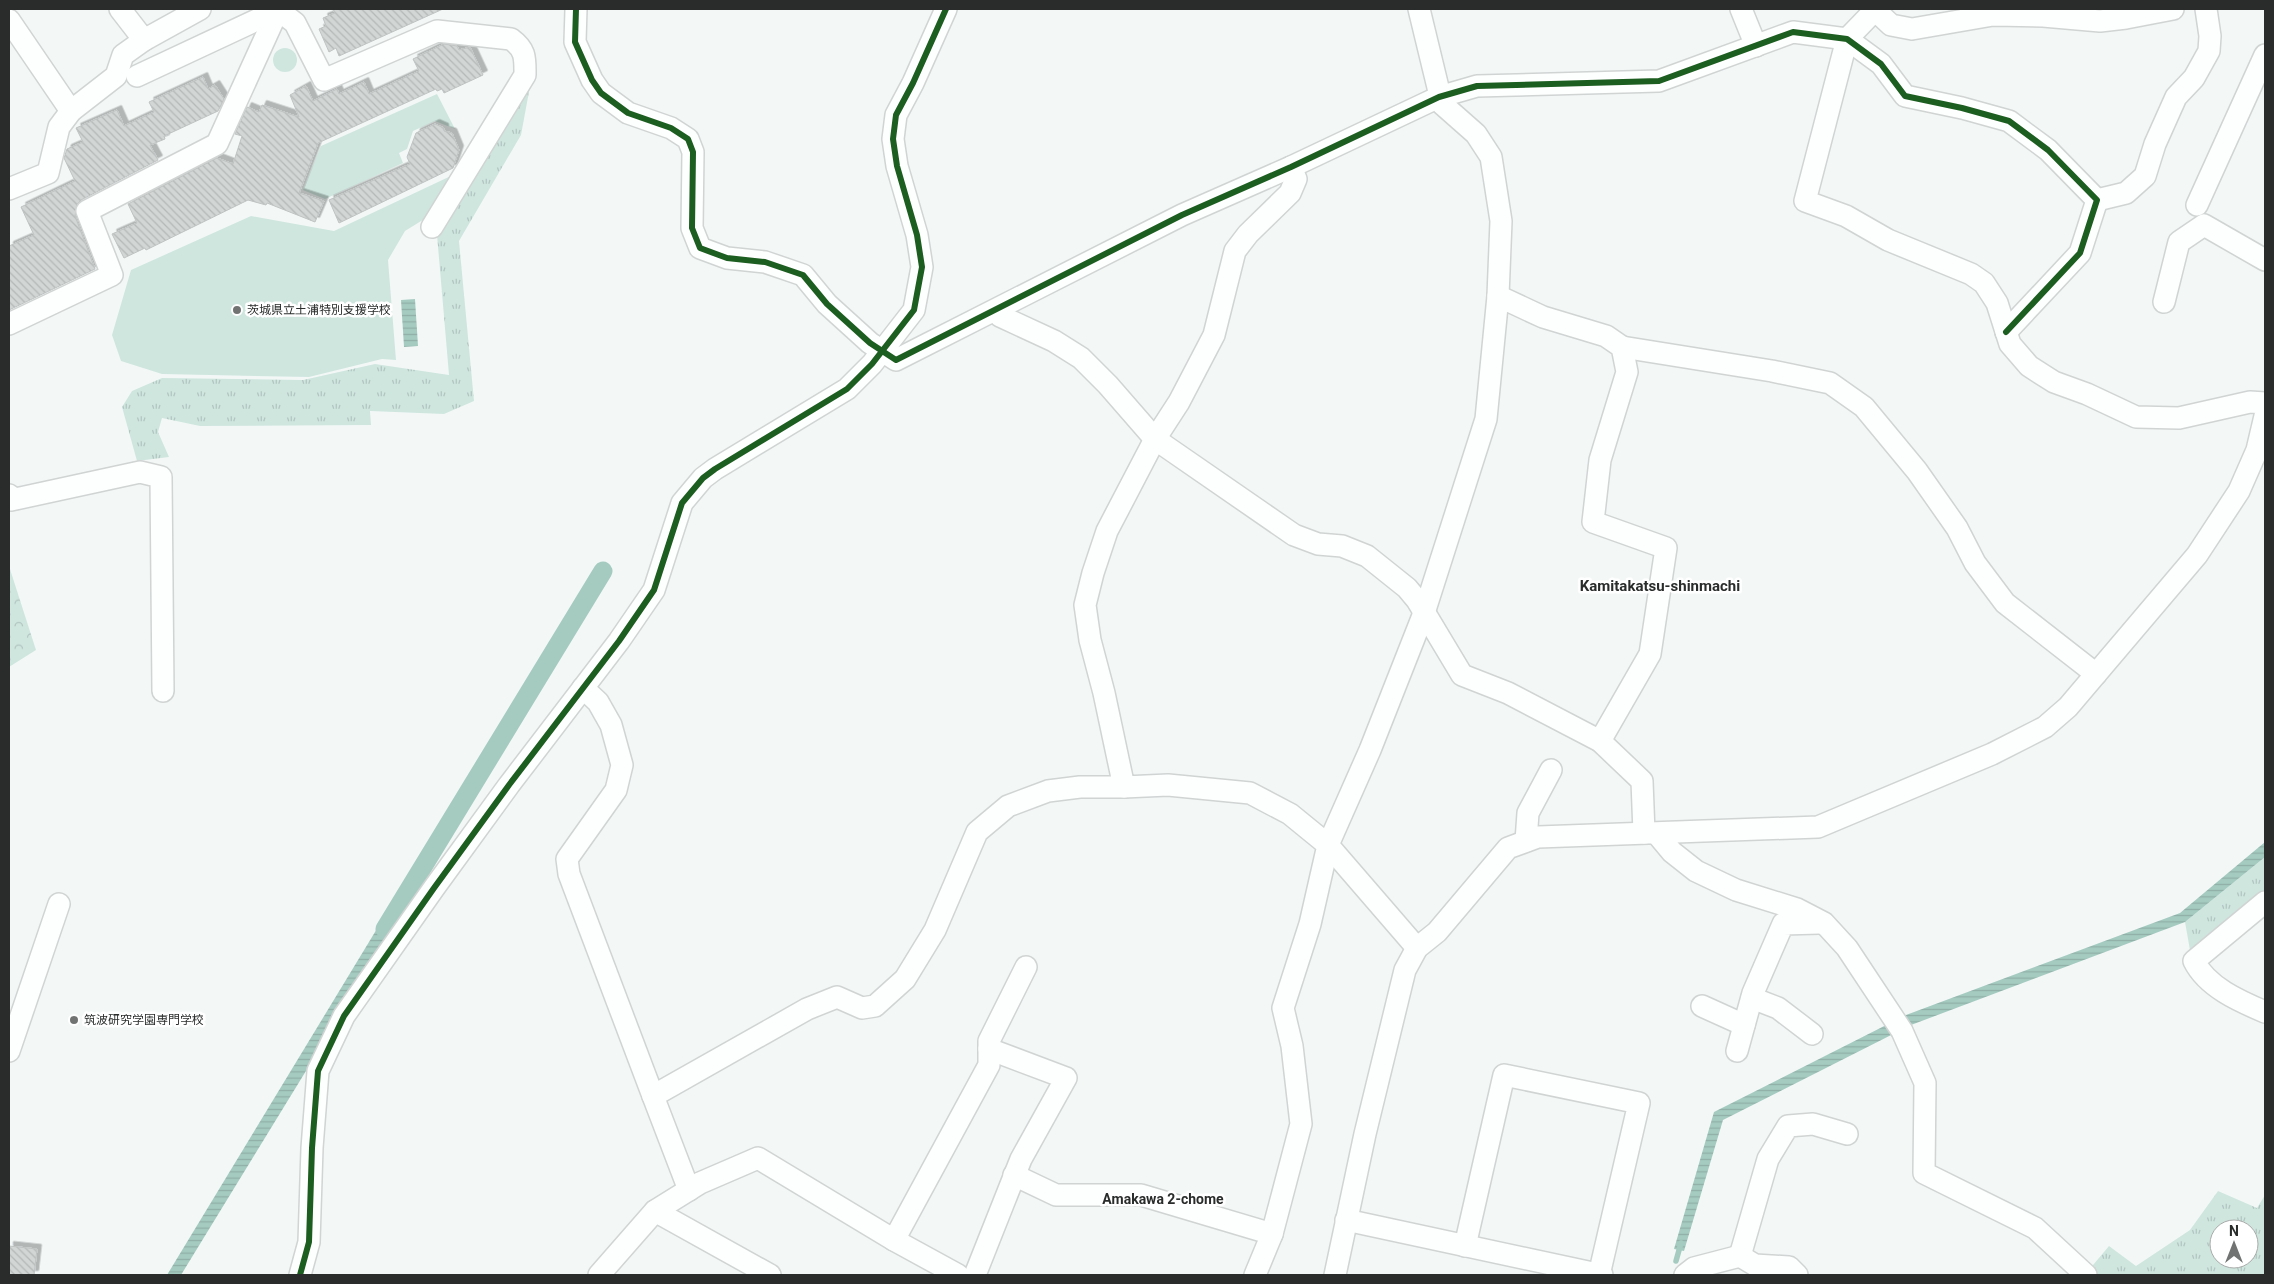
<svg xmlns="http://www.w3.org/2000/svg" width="2274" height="1284" font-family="Roboto,'Noto Sans JP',sans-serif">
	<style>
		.grass { fill: url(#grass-tufts); fill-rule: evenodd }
		.forest { fill: url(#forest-crowns) }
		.garden { fill: #cfe6df }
		.water { fill: url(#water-rules) }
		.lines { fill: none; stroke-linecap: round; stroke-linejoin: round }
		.stream { stroke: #a5cbc1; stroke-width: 5.5 }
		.canal { stroke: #a5cbc1; stroke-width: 19 }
		.building { fill: url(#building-back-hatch); stroke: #bfc3c2; filter: url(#shadow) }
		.minor-casing { stroke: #d0d4d3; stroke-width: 24 }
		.minor { stroke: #fdfefe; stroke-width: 21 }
		.cycleway-casing { stroke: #fff; stroke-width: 9 }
		.cycleway { stroke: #1b5e20; stroke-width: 6 }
		.poi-dot { fill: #707372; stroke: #fff; stroke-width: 2 }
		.labels { text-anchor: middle; stroke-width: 5; stroke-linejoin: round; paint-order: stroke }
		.poi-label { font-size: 12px; fill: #292c2b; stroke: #fff; text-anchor: start }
		.neighbourhood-label { font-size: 14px; font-weight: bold; fill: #292c2b; stroke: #fff }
		.quarter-label { font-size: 15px; font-weight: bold; fill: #292c2b; stroke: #fff }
	</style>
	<defs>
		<pattern id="grass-tufts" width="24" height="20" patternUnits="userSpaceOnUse" patternTransform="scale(1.25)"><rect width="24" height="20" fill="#cfe6df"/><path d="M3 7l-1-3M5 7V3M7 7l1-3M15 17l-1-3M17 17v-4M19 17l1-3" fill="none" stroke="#b2c5c0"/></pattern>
		<pattern id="forest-crowns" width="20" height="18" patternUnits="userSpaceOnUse" patternTransform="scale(1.25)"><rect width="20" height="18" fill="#cfe6df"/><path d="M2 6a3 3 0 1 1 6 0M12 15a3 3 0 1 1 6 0" fill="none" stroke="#b2c5c0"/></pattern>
		<pattern id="water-rules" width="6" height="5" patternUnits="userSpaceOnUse" patternTransform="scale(1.25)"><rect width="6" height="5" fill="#a5cbc1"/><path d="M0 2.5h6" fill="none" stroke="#8eaea6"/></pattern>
		<pattern id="building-back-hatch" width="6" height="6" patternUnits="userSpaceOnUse" patternTransform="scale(1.25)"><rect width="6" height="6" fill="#d2d6d5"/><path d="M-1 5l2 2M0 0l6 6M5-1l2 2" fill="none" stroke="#b4b8b7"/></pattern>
		<filter id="shadow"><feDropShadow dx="4.5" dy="-4.5" stdDeviation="0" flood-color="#0004"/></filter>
	</defs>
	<rect width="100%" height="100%" fill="#f3f8f7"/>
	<g class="grass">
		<path d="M531 81 521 135 459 241 474 401 444 414 370 411 371 425 200 426 162 418 158 432 169 457 137 461 122 407 132 391 162 378 303 380 375 364 449 375 437 235Z"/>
		<path d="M2265 857V895L2191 956 2185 922Z"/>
		<path d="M2218 1191 2257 1208 2265 1195V1275H2093L2088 1271 2109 1246 2136 1266 2190 1230ZM2219 1229H2249V1259H2219Z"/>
	</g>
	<path class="forest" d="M9 566 36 650 9 667Z"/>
	<g class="garden">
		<circle cx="285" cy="60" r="12"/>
		<path d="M437 94 455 129 435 121 413 131 407 149 399 153 403 163 325 199 303 190 321 146Z"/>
		<path d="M455 174 426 218 405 231 388 260 396 360 382 359 309 377 162 374 121 361 112 335 131 270 251 216 334 231Z"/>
	</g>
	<g class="water">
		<path d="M415 299 418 346 404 347 401 300Z"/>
		<path d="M2265 842V857L2185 922 1911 1025 1723 1120 1684 1251 1674 1249 1714 1112 1906 1015 2180 913Z"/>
		<path d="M392 904 404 911 181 1275H167Z"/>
	</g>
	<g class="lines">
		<path class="stream" d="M1676 1261 1681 1243"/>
		<path class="canal" d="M385 929 603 571"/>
	</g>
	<g class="building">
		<path d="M333 9H443L339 56 336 48 329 52 319 29 326 26 323 18 335 13Z"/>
		<path d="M444 44 457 46 459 50 470 47 483 75 444 93 442 89 437 91 436 89 318 143 299 193 324 201 315 222 267 203 266 205 248 200 146 250 145 248 124 258 112 234 137 223 128 204 217 158 233 164 242 136 235 134 247 107 259 112 262 105 299 117 290 95 306 86 313 101 337 89 339 94 364 82 369 94 419 71 413 59Z"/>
		<path d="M203 77 208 89 215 85 224 99 218 111 164 136 165 139 150 145 158 160 81 200 77 204 75 216 95 269 9 310V246L34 235 21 207 75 181 64 158 67 149 83 142 76 128 117 110 124 126 154 112 149 102Z"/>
		<path d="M435 124 444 128V131L452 133 459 150 453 168 339 223 329 200 410 164 407 157 416 133Z"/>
		<path d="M9 1246 37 1249 34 1275H9Z"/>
	</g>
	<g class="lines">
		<g class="minor-casing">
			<g id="minor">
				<path d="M120 9 144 40"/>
				<path d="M277 9 295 23 324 80 437 31 511 39C526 50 525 58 525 75L432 227"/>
				<path d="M576 9 575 42 592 80 601 93 628 113 671 128 688 139 693 152 692 228 700 248 727 258 765 262 803 275 827 304 870 343 896 360 1182 215 1291 167 1439 97 1477 86 1659 81 1793 32 1847 39 1881 64 1905 96 1962 108 2009 121 2048 150 2097 200 2080 253 2006 332"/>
				<path d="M1741 9 1756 46"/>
				<path d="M1876 9 1847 39 1805 201 1846 216 1888 240 1971 274 1984 283 1997 303 2010 344 2029 366 2054 382 2087 394 2136 417 2179 418 2250 402 2265 403"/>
				<path d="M1875 10 1891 25 1912 29 1993 15 2043 16 2100 21 2126 18 2173 9"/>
				<path d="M9 20 71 111"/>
				<path d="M137 76 278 10"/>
				<path d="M9 189 48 173 59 127 71 111 116 76 123 55 144 40 200 9"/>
				<path d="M2097 200 2126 193 2145 176 2155 144 2176 97 2194 78 2209 51 2210 36 2206 9"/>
				<path d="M2197 205 2265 55"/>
				<path d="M1498 296 1543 317 1606 336 1622 347 1627 372 1600 460 1593 522 1666 548 1650 654 1600 741"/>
				<path d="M2164 302 2179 242 2204 225 2265 260"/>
				<path d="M996 311 1000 316 1054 341 1081 358 1108 385 1155 439 1294 535 1318 544 1342 546 1367 556 1407 588 1417 600 1462 675 1508 693 1600 741 1642 781 1644 833"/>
				<path d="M9 324 112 275 87 211 217 144 278 10"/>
				<path d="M1622 347 1772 371 1830 383 1864 407 1917 471 1957 528 1975 563 2005 603 2096 674"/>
				<path d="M9 495 11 500 140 472 161 477 163 691"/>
				<path d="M583 688 598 702 611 725 622 765 616 790 567 859 569 874 653 1096"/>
				<path d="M1657 834 1672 852 1696 871 1736 890 1797 909 1824 923 1847 948 1902 1031 1925 1083 1924 1173 2035 1228 2086 1275"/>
				<path d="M1526 841 1528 813 1551 770"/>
				<path d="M2265 902 2194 961C2207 987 2239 1001 2265 1012"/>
				<path d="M1417 948 1328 845 1370 750 1424 613 1486 419 1498 296 1501 221 1491 157 1476 134 1442 104 1419 9"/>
				<path d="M1752 998 1778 1008 1812 1034"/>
				<path d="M1702 1006 1744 1025"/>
				<path d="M9 1051 59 904"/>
				<path d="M1737 1051 1753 993 1783 924 1820 923"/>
				<path d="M1014 1175 1056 1195H1141L1272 1234"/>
				<path d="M689 1190 653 1096 807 1009 837 997 862 1008 875 1006 905 979 935 930 977 832 1008 806 1048 791 1080 787H1124"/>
				<path d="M655 1211 770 1275"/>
				<path d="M1346 1220 1602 1275"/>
				<path d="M894 1240 989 1065V1041L1026 967"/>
				<path d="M1465 1246 1504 1075 1639 1103 1599 1275"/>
				<path d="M1740 1256 1768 1159 1788 1126 1813 1124 1847 1134"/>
				<path d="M300 1275 309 1242 312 1148 318 1071 344 1016 434 888 509 785 619 641 654 590 682 503 703 478 715 469 847 389 872 364 914 310 922 267 917 235 897 166 893 139 896 115 913 83 946 9"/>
				<path d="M599 1275 655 1211 700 1183 758 1158 894 1240 958 1275"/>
				<path d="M975 1275 1021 1159 1066 1078 989 1049"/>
				<path d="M1255 1275 1272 1234 1301 1124 1292 1046 1283 1008 1310 924 1328 845 1290 814 1250 793 1168 785 1124 787 1104 693 1090 640 1085 605 1093 573 1107 531 1155 439 1179 402 1214 335 1235 251 1248 234 1290 193 1296 179 1291 167"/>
				<path d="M1335 1275 1365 1134 1405 970 1417 948 1437 932 1508 848 1538 837 1818 827 1992 754 2045 727 2068 707 2197 555 2239 491 2257 450 2265 416"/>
				<path d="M1685 1275 1694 1268 1740 1256 1755 1265 1789 1267 1797 1275"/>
			</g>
		</g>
		<use href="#minor" class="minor"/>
		<g class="cycleway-casing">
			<g id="cycleway">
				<path d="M576 9 575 42 592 80 601 93 628 113 671 128 688 139 693 152 692 228 700 248 727 258 765 262 803 275 827 304 870 343 896 360 1182 215 1291 167 1439 97 1477 86 1659 81 1793 32 1847 39 1881 64 1905 96 1962 108 2009 121 2048 150 2097 200 2080 253 2006 332"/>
				<path d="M300 1275 309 1242 312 1148 318 1071 344 1016 434 888 509 785 619 641 654 590 682 503 703 478 715 469 847 389 872 364 914 310 922 267 917 235 897 166 893 139 896 115 913 83 946 9"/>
			</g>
		</g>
		<use href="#cycleway" class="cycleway"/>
	</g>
	<g class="poi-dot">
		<circle cx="237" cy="310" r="5"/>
		<circle cx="74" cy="1020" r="5"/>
	</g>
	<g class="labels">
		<g class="poi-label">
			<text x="247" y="314">茨城県立土浦特別支援学校</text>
			<text x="84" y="1024">筑波研究学園専門学校</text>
		</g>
		<g class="neighbourhood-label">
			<text x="1163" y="1204">Amakawa 2-chome</text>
		</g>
		<g class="quarter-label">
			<text x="1660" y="591">Kamitakatsu-shinmachi</text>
		</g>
	</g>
	<rect width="2274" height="1284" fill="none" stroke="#292c2b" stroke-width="20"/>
	<g transform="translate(2234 1244)"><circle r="24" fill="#ffffff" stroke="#a9abaa"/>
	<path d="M0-4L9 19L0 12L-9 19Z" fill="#707372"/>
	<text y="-8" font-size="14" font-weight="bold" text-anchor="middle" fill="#292c2b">N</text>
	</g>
</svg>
